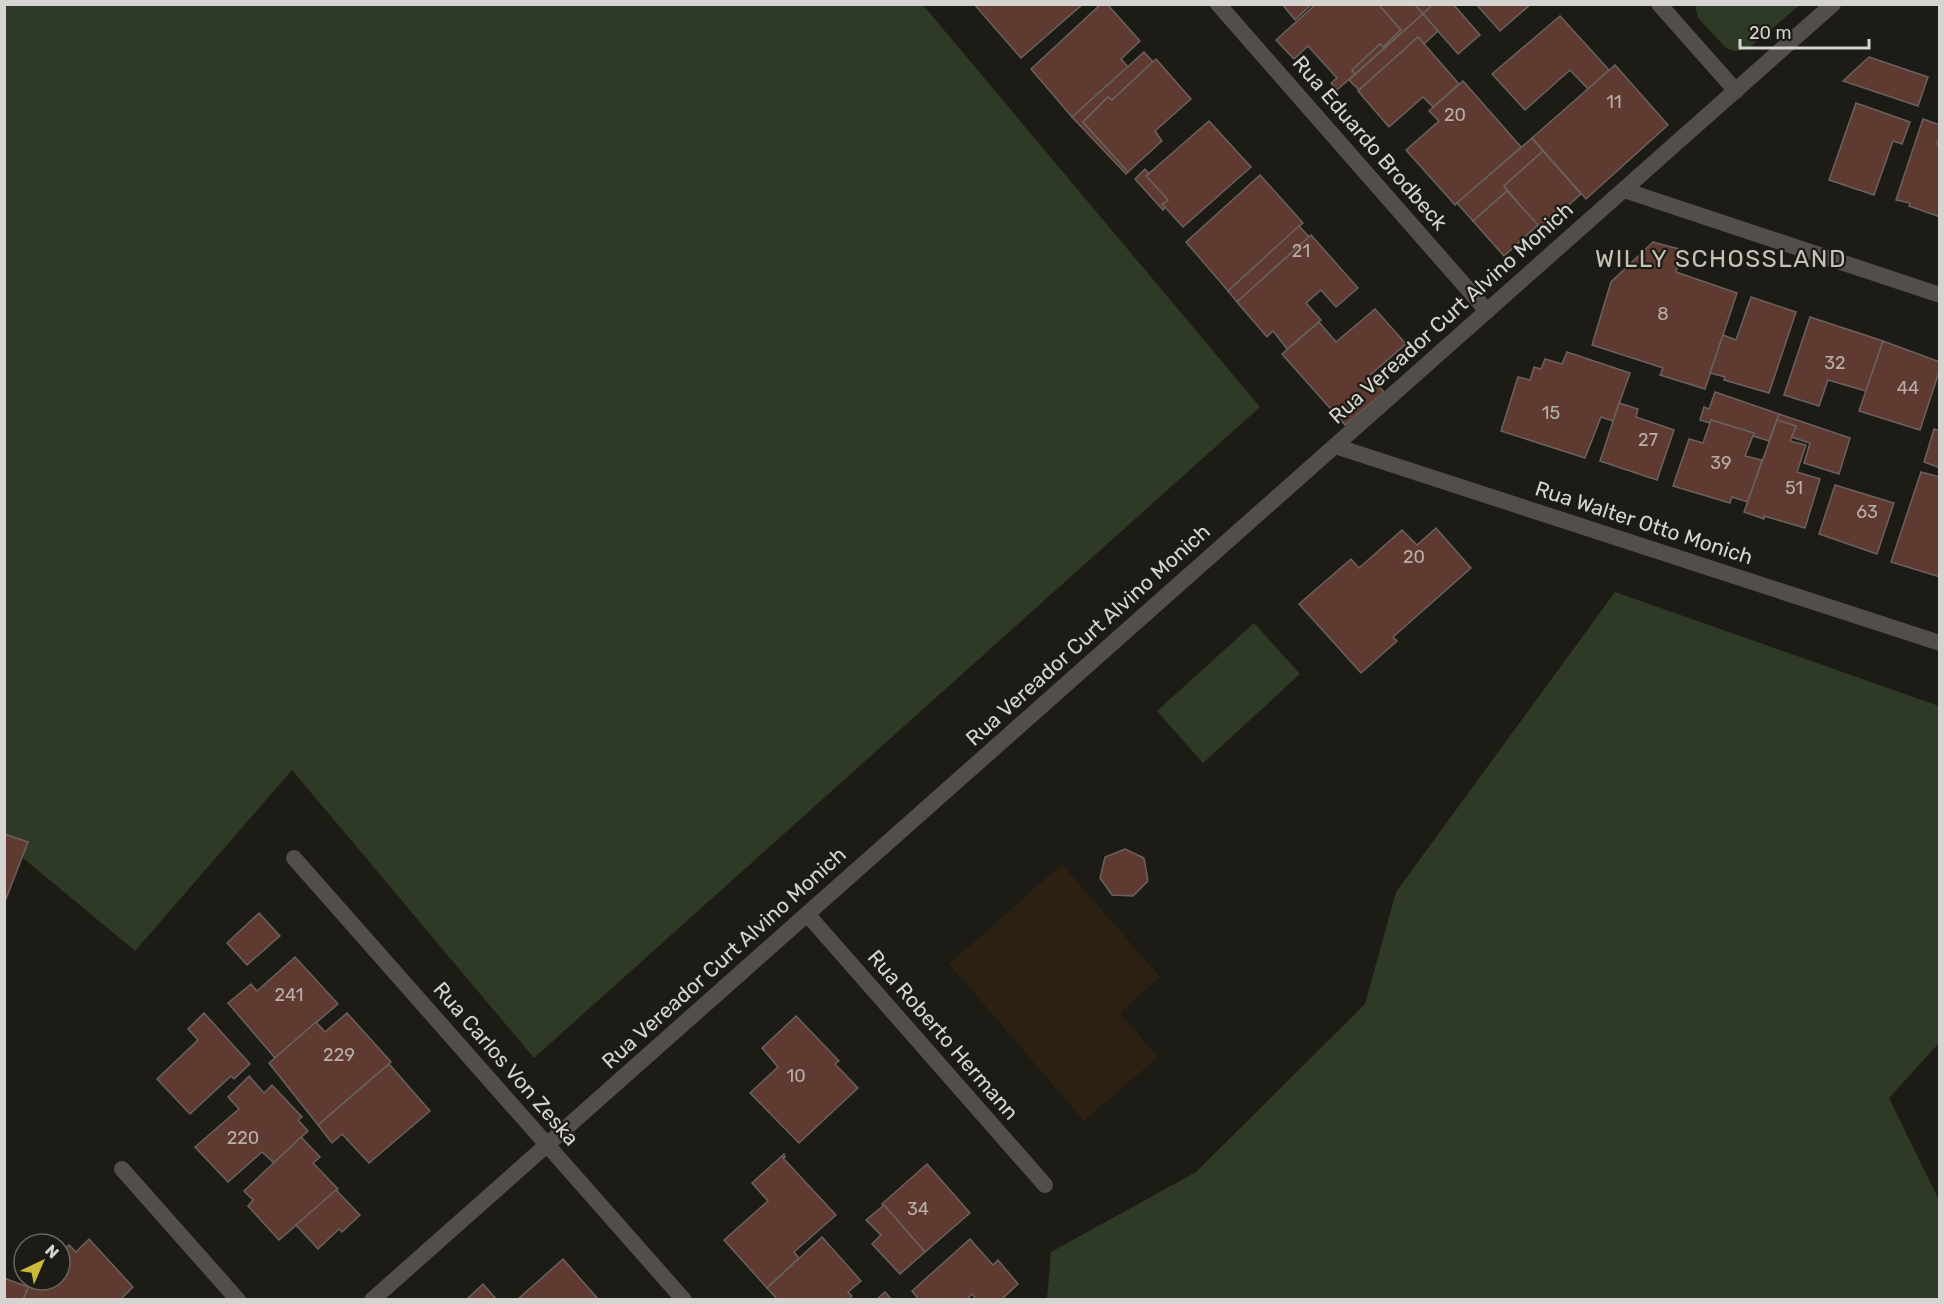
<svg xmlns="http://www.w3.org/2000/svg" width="1944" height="1304" font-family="Rubik,sans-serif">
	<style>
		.education { fill: #2b2011 }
		.green { fill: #2e3a25 }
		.building { fill: #5f3a31; stroke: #6a6260; stroke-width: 1.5 }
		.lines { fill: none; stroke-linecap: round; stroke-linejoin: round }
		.minor { stroke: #514e4c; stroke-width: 16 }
		.labels { text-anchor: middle; stroke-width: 4.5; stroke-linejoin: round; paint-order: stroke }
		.number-label { font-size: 18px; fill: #b8aea8 }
		.street-label { font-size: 21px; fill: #d5d4d0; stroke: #1d1b15 }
		.quarter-label { font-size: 24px; letter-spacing: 1.5px; fill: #c5c2ba; stroke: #1d1b15 }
	</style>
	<rect width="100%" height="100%" fill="#1d1b15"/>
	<path class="education" d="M1062 864 1160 977 1120 1013 1158 1057 1084 1121 949 964Z"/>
	<g class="green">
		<path d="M4 5H923L1260 407 534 1058 292 770 135 951 5 843Z"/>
		<path d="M1695 5V4L1800 5 1748 49 1735 51 1726 48 1698 18Z"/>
		<path d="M1615 592 1939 706V1043L1889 1098 1939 1200V1299H1047L1051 1252 1196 1172 1365 1004 1396 892Z"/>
		<path d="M1254 623 1300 674 1203 763 1157 711Z"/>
	</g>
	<g class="building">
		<path d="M974 4H1083L1021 58Z"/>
		<path d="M1101 4H1107L1140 41 1121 59 1128 67 1072 117 1031 69Z"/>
		<path d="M1282 4H1312L1295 20Z"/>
		<path d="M1316 4H1378L1401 30 1383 47 1380 44 1352 70 1355 74 1337 90 1331 83 1337 78 1308 46 1294 59 1276 40Z"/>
		<path d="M1378 4H1414L1423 14 1355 74 1352 70 1380 44 1383 47 1401 30Z"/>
		<path d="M1414 4H1433L1423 14Z"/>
		<path d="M1433 4H1453L1480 35 1458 54 1423 14Z"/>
		<path d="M1476 4H1531L1500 31Z"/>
		<path d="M1423 14 1438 31 1424 44 1418 37 1359 90 1349 80Z"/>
		<path d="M1560 16 1609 70 1588 89 1570 70 1525 110 1492 74Z"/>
		<path d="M1418 37 1459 84 1433 107 1423 97 1389 127 1358 91Z"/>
		<path d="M1144 52 1153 62 1112 100 1108 97 1083 122 1128 172 1126 174 1072 117Z"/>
		<path d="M1869 57 1928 77 1918 106 1843 81Z"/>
		<path d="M1156 59 1191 99 1155 131 1162 141 1128 172 1083 122 1108 97 1112 100Z"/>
		<path d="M1615 65 1668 125 1586 199 1532 138Z"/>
		<path d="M1463 81 1521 147 1455 205 1406 150 1439 121 1429 111Z"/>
		<path d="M1856 103 1910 122 1902 144 1893 141 1874 195 1829 180Z"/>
		<path d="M1923 119 1940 125V135L1937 144 1940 145V217L1909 206 1910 203 1896 200Z"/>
		<path d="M1209 121 1251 167 1183 227 1162 204 1168 200 1146 176Z"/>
		<path d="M1532 138 1543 151 1504 186 1507 191 1473 221 1457 203Z"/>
		<path d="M1543 151 1581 194 1541 230 1504 186Z"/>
		<path d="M1145 169 1149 174 1146 176 1168 200 1162 204 1165 207 1163 210 1135 179Z"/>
		<path d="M1260 175 1303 223 1228 291 1186 242Z"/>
		<path d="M1507 191 1538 225 1504 256 1473 221Z"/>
		<path d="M1299 226 1309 237 1237 302 1228 291Z"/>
		<path d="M1311 235 1358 288 1336 307 1321 290 1306 303 1321 320 1287 349 1273 331 1267 337 1237 302Z"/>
		<path d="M1653 242 1683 250 1676 272 1737 293 1705 389 1660 375 1663 368 1592 345 1611 282Z"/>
		<path d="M1751 297 1796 312 1769 393 1724 380 1725 377 1710 373 1723 335 1736 340Z"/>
		<path d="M1375 309 1406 344 1369 376 1384 392 1345 425 1282 354 1319 322 1336 342Z"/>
		<path d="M1810 317 1883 341 1866 391 1828 380 1819 406 1784 395Z"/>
		<path d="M1883 341 1940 362V369L1920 430 1859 411Z"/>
		<path d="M1567 352 1630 373 1613 421 1601 417 1585 458 1501 431 1518 377 1530 380 1534 367 1541 369 1545 359 1562 364Z"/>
		<path d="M1715 392 1779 414 1769 441 1753 436 1754 433 1711 420 1710 423 1700 420 1704 407 1709 409Z"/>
		<path d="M1619 403 1638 409 1636 417 1674 430 1657 480 1600 461Z"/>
		<path d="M1779 414 1850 438 1839 474 1804 463 1810 443 1791 437 1796 426 1777 420Z"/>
		<path d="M1711 420 1754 433 1745 456 1762 460 1748 502 1732 497 1730 503 1673 486 1689 439 1703 443Z"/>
		<path d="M1777 420 1796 426 1790 441 1806 445 1797 472 1820 479 1805 528 1764 516V519L1744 512Z"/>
		<path d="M1934 429 1940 431V468L1924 462Z"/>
		<path d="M1921 472 1940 477V577L1891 562Z"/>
		<path d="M1835 485 1894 503 1877 554 1819 534Z"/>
		<path d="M1436 528 1471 568 1393 637 1397 641 1361 673 1299 604 1351 559 1359 568 1402 530 1417 545Z"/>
		<path d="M4 834 28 842 4 904Z"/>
		<path d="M1125 849 1144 858 1148 881 1133 896 1112 895 1100 878 1105 857Z"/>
		<path d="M259 913 280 936 247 965 227 943Z"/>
		<path d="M295 957 338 1004 275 1058 228 1003 251 984 257 991Z"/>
		<path d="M204 1013 250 1064 234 1079 231 1076 190 1114 157 1079 198 1040 188 1029Z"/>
		<path d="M347 1013 391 1062 318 1125 269 1063 316 1022 325 1032Z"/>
		<path d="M796 1016 839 1061 835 1064 858 1088 799 1143 750 1093 778 1067 762 1048Z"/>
		<path d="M389 1064 430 1111 369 1163 342 1134 332 1143 318 1125Z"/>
		<path d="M249 1076 264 1093 272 1085 302 1117 298 1120 308 1131 274 1163 262 1152 228 1182 195 1147 239 1109 228 1097Z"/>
		<path d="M301 1137 320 1157 313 1163 338 1189 279 1240 248 1206 253 1200 244 1191Z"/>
		<path d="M784 1154 785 1157 783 1158 836 1215 794 1252 799 1258 767 1288 724 1240 768 1201 752 1183Z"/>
		<path d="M927 1164 970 1213 925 1252 882 1204Z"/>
		<path d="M336 1190 360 1215 342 1232 339 1229 318 1249 296 1225Z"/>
		<path d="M884 1205 925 1252 900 1274 872 1244 881 1235 866 1220Z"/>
		<path d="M822 1237 861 1281 848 1292 852 1296 848 1300H778L767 1288Z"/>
		<path d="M89 1239 133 1287 120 1300H23L31 1280H60V1253L69 1245 76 1252Z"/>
		<path d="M970 1239 993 1265 998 1260 1018 1284 1001 1300H977L972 1294 966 1300H919L912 1291Z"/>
		<path d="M563 1259 599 1300H517Z"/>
		<path d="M4 1278 28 1287 23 1300H4Z"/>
		<path d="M483 1284 497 1300H466Z"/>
		<path d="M885 1292 892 1300H876Z"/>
	</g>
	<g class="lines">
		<g class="minor">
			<path d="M1218 4 1487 311"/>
			<path d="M1659 4 1736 91"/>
			<path d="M1624 190 1940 295"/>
			<path d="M1335 446 1940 643"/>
			<path d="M294 858 684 1300"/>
			<path d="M807 914 1045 1185"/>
			<path d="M122 1169 238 1300"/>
			<path d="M372 1300 1833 4"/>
		</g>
	</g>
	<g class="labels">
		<g class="number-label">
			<text x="1614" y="108">11</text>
			<text x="1455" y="121">20</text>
			<text x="1301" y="257">21</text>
			<text x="1663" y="320">8</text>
			<text x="1835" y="369">32</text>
			<text x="1908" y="394">44</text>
			<text x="1551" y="419">15</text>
			<text x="1648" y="446">27</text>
			<text x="1721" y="469">39</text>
			<text x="1794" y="494">51</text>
			<text x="1867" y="518">63</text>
			<text x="1414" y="563">20</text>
			<text x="289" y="1001">241</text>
			<text x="339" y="1061">229</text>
			<text x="796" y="1082">10</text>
			<text x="243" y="1144">220</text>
			<text x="918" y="1215">34</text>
		</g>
		<g class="street-label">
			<text transform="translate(1370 143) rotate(49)" y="7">Rua Eduardo Brodbeck</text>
			<text transform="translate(1451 313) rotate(-42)" y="7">Rua Vereador Curt Alvino Monich</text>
			<text transform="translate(1644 523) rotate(18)" y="7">Rua Walter Otto Monich</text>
			<text transform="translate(1088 635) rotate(-42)" y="7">Rua Vereador Curt Alvino Monich</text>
			<text transform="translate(724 958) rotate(-42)" y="7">Rua Vereador Curt Alvino Monich</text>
			<text transform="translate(943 1035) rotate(49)" y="7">Rua Roberto Hermann</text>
			<text transform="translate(506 1064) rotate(49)" y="7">Rua Carlos Von Zeska</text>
		</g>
		<g class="quarter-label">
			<text x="1721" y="267">WILLY SCHOSSLAND</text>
		</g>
	</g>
	<rect width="1944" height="1304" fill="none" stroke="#d5d4d0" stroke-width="12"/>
	<g transform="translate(42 1262) rotate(44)"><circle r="28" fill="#1d1b15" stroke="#676560" stroke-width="1.5"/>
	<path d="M0-4.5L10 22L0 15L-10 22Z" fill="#caba3a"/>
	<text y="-9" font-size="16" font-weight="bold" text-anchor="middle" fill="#d5d4d0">N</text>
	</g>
	<path d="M1740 39v9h129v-9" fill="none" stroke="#d5d4d0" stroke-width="3"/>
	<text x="1749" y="39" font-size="18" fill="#d5d4d0" stroke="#1d1b15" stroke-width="4.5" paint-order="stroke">20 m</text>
</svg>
